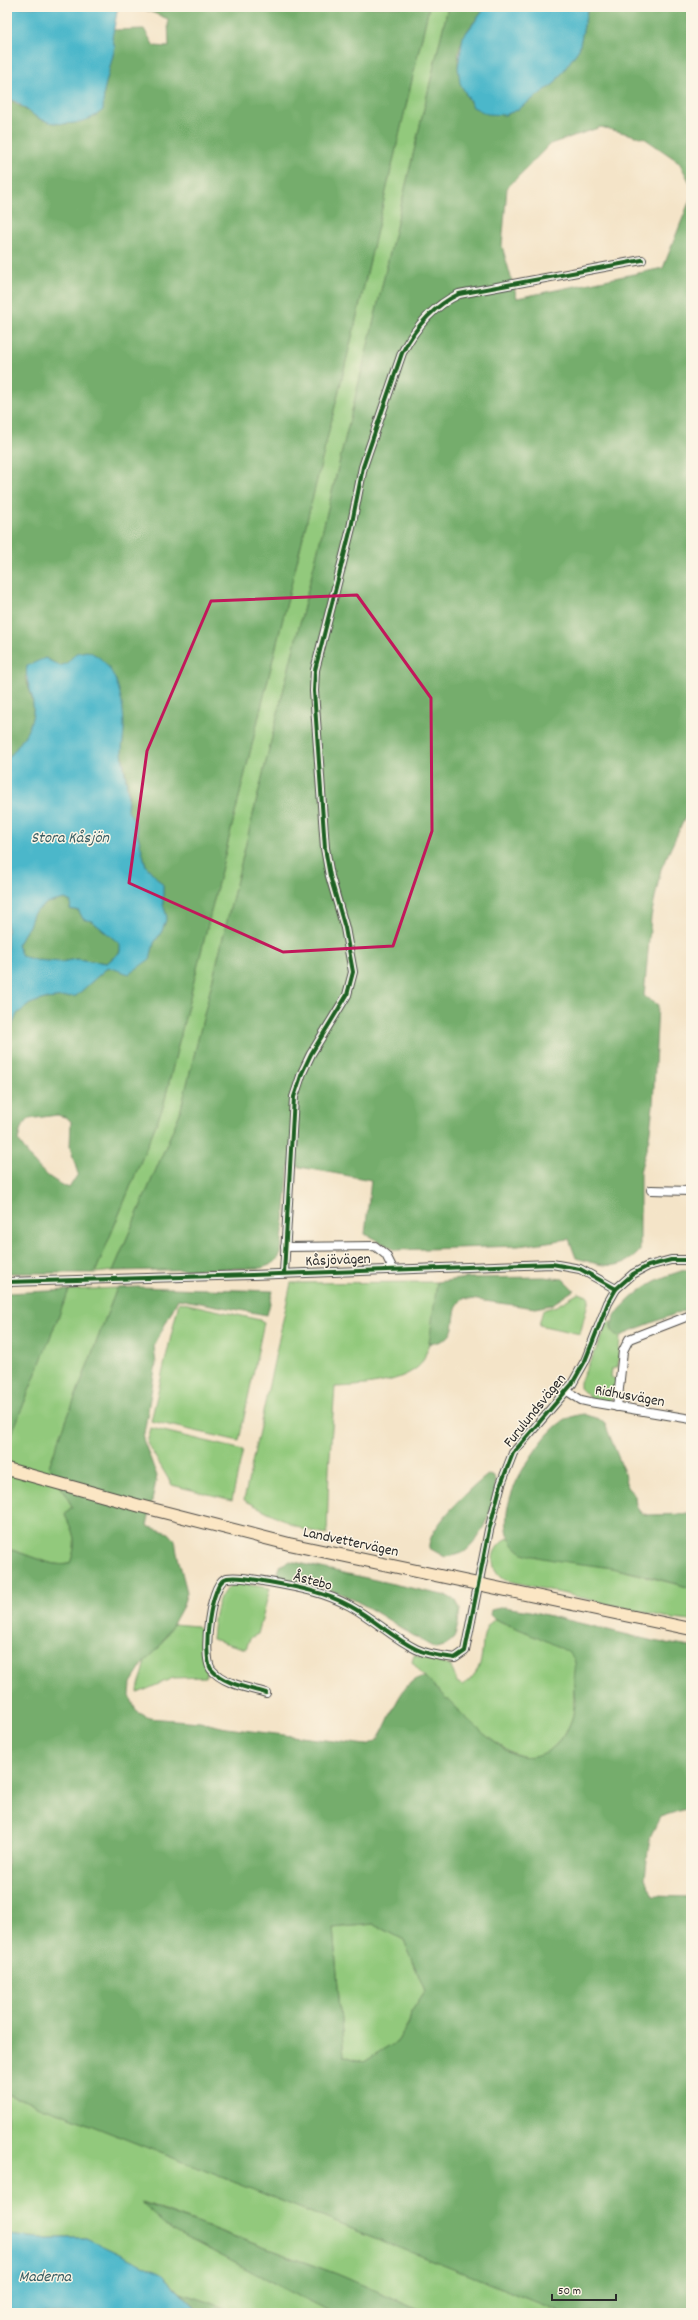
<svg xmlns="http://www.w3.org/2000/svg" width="698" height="2320" font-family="Dekko,sans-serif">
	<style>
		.green { fill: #92c97c; stroke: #5e7a54 }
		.forest { fill: #75ad6c; stroke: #506c4c; fill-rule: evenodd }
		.water { fill: #4cb7ca; stroke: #3c717a; fill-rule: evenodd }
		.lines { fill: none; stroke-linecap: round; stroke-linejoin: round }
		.street-casing { stroke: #494743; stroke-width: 10 }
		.secondary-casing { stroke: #494743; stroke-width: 14 }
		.street { stroke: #fff; stroke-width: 8 }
		.secondary { stroke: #fbe6c4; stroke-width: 12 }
		.cycleway-casing { stroke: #fcf5e5; stroke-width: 6 }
		.cycleway { stroke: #1b5e20; stroke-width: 4 }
		.marked { fill: none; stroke: #c2185b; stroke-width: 3; stroke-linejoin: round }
		.labels { text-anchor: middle; stroke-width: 3; stroke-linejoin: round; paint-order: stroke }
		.street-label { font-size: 15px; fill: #2b2b2b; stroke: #fcf5e5 }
		.water-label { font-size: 16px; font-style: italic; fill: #375c63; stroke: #fcf5e5 }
	</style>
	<rect width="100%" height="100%" fill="#fcf5e5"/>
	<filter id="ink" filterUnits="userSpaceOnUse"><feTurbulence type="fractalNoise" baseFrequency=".025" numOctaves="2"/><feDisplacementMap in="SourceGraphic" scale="8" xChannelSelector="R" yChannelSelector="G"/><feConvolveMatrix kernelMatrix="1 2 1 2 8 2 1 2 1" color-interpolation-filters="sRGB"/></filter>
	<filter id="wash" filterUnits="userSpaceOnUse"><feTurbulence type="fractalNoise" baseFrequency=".012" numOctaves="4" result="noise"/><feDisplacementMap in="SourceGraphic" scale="16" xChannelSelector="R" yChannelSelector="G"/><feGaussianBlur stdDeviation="0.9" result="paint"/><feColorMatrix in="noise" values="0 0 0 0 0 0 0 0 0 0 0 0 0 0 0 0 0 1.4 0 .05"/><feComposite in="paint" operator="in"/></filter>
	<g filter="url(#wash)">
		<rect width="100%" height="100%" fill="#f4e4c8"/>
		<g class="green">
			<path d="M429 7H448L370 337 180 1113 113 1271 95 1273 163 1107 353 333Z"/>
			<path d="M437 1282C435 1301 432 1355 418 1367 397 1384 361 1386 335 1387L329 1469 327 1534 302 1529 244 1500 291 1283Z"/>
			<path d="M117 1288 49 1466 73 1508 65 1515C74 1534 78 1542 70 1563 56 1570 24 1552 7 1549V1446L69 1290Z"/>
			<path d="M579 1293 587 1296 589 1299 580 1334 539 1325 543 1310 556 1306Z"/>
			<path d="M179 1302 260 1320 264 1322 239 1441 151 1421Z"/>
			<path d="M611 1321C610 1329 611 1333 620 1337L618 1367 612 1369 611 1377 617 1380 615 1394 608 1402 591 1399 580 1388V1382L601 1339 607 1323Z"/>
			<path d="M151 1428 243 1450 232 1500 172 1485 147 1443Z"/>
			<path d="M508 1538 522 1552 545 1558 613 1568 691 1588V1621L673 1619 505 1580C487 1568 490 1548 508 1538Z"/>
			<path d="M238 1583 270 1588 258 1634 250 1638 246 1649 212 1639C214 1620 215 1588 238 1583Z"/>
			<path d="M495 1619C511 1627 563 1644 572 1655 578 1662 575 1674 574 1682 573 1693 575 1704 573 1715 567 1738 544 1765 518 1755 485 1743 435 1689 412 1662L414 1655 451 1666 457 1682 462 1685C496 1665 471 1635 495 1619Z"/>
			<path d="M173 1624 197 1626 205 1635 206 1677 173 1678 138 1693C138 1681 145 1673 145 1661L158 1649Z"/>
			<path d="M374 1924 404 1940 425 1991 411 2012 409 2022 397 2042 364 2062 344 2056 333 1928Z"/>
			<path d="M7 2094 70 2117 564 2313H428L337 2274 143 2203 172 2230 331 2313H240L181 2293 161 2274 86 2238H39L7 2235Z"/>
		</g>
		<g class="forest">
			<path d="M139 7H429L353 333 163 1107 95 1273H7V1038L17 1014 30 1004 44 999 76 996 108 967 150 959 154 943 162 931 167 917 163 904V885L146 866 134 820 127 809 129 793 122 751 124 729 116 680 67 663 60 666 45 658 25 677C28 686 32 695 33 704 36 724 19 746 7 760V98L40 119 65 124 103 110 104 91 115 47 112 38 113 30 144 29 154 46 169 47 168 19ZM57 1115 65 1117 71 1121 70 1147 78 1174 69 1188C42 1176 34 1163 18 1140L21 1128 29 1119Z"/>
			<path d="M448 7H486C479 17 469 26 464 37 452 60 460 87 473 107L505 115 517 110 554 84 579 49 588 7H691V185L679 162 644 138 601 127 550 144 507 188 502 246 517 298 663 268 691 197V805L661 869 651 917 644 996 658 1005 653 1106 649 1138 640 1172V1251C619 1273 601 1265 576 1258L569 1239 518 1246 395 1250 365 1234 371 1180 289 1165 281 1254C276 1263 271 1265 261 1268L113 1271 180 1113 370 337Z"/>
			<path d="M65 899 71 902 70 909 79 911 83 919 92 921 121 944 120 952 107 963 76 959 61 962 35 960 22 956 17 945 29 926 33 914 47 903Z"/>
			<path d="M684 1270H691V1308L630 1331 620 1337C593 1326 638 1291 650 1284 661 1277 673 1274 684 1270Z"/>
			<path d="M544 1277 563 1279 574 1290 551 1305 535 1308 463 1298C445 1315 467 1339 429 1344L437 1282 467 1278Z"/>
			<path d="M138 1287 273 1291 267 1315 178 1299 154 1346 156 1364 143 1439 157 1476 147 1526 169 1533 175 1540 177 1553 187 1592 183 1606 173 1624 158 1649 145 1661 131 1683 130 1696 136 1711 149 1718 200 1722 226 1728 367 1745C371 1743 375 1742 378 1739 390 1722 401 1676 425 1677 444 1696 495 1751 520 1756 552 1761 572 1732 575 1704 575 1697 573 1689 574 1682 574 1674 578 1663 572 1656 564 1646 510 1626 495 1619L490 1615 491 1610 504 1607 530 1611 653 1641 691 1647V1807L660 1817 651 1835 648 1851 645 1878 653 1896 691 1897V2313H564L70 2117 7 2094V1549C24 1552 56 1570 70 1563 78 1542 74 1534 65 1515L70 1508H73L49 1466 117 1288ZM374 1924 404 1940 425 1991 411 2012 409 2023 397 2042 364 2062 344 2056 333 1928Z"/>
			<path d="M69 1290 7 1446V1293Z"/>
			<path d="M584 1414 599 1419 605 1424 623 1469 627 1487 635 1496 636 1506 640 1512 647 1515 691 1514V1588C665 1581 638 1573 611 1568 594 1565 532 1559 521 1552 493 1533 511 1486 527 1463 541 1442 557 1416 584 1414Z"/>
			<path d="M489 1474 494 1476C500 1494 483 1536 468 1549 462 1555 452 1556 445 1557L429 1548C426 1529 474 1485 489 1474Z"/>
			<path d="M290 1561 447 1596 456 1601 460 1609 458 1625 454 1638 445 1646 435 1648C397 1628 362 1598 321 1587 307 1583 288 1584 278 1574L279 1566Z"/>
			<path d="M141 2203 337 2274 428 2313H331L172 2230Z"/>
			<path d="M181 2293 240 2313H200Z"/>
		</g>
		<g class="water">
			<path d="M7 7H118L112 38 115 47 104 91 103 110C86 125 59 128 38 118 28 112 18 101 7 98Z"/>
			<path d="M486 7H588L579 49 554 84 517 110 505 115 487 114 473 107 460 83 458 67 463 37Z"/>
			<path d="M87 651C117 661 124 701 124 729 124 737 122 744 122 751 123 773 130 786 127 809L134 820 146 866 163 885V904L167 917 162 931 154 943 150 959 129 974 108 967 76 996 44 999 30 1004 17 1014 7 1038V760C19 745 35 726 33 705 33 691 24 681 27 666L45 658 60 666 67 663 76 653ZM65 899 71 902 70 909 79 911 83 919 92 921 120 944V952L107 963 76 959 61 962 35 960 22 956 17 945 29 926 33 914 47 903Z"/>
			<path d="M7 2235 39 2238H86L161 2274 200 2313H7Z"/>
		</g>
	</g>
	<g filter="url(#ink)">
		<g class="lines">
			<g class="street-casing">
				<g id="street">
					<path d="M651 1190 691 1191"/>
					<path d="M285 1247 375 1246 386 1255 393 1269"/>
					<path d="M284 1273 294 1097 302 1073 311 1054 347 995 353 972 345 928 330 876 325 848 314 691 315 670 351 528 363 467 402 353C415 328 433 306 459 294L642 260"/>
					<path d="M7 1282 252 1275 552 1264 580 1269 616 1289"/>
					<path d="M567 1391 581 1400 590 1402 691 1419"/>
					<path d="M617 1407 623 1351 629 1339 691 1315"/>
					<path d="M266 1693C249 1688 223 1684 211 1669 202 1656 210 1581 227 1578 240 1576 256 1580 269 1582 297 1587 325 1592 350 1606 374 1619 393 1638 416 1649 428 1655 442 1656 455 1658L465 1651 489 1530 501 1484 513 1453 572 1384 585 1361 608 1303 616 1289 633 1274 648 1266 671 1260H691"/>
				</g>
			</g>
			<g class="secondary-casing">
				<path id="secondary" d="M7 1469 144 1507 289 1544 691 1629"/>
			</g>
			<use href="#street" class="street"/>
			<use href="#secondary" class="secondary"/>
			<g class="cycleway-casing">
				<g id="cycleway">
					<path d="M284 1273 294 1097 302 1073 311 1054 347 995 353 972 345 928 330 876 325 848 314 691 315 670 351 528 363 467 402 353C415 328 433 306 459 294L642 260"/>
					<path d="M7 1282 252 1275 552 1264 580 1269 616 1289"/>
					<path d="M266 1693C249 1688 223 1684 211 1669 202 1656 210 1581 227 1578 240 1576 256 1580 269 1582 297 1587 325 1592 350 1606 374 1619 393 1638 416 1649 428 1655 442 1656 455 1658L465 1651 489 1530 501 1484 513 1453 572 1384 585 1361 608 1303 616 1289 633 1274 648 1266 671 1260H691"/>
				</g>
			</g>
			<use href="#cycleway" class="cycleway"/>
		</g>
	</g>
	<path class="marked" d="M357 595 431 698 432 831 393 946 283 952 129 883 147 751 211 601Z"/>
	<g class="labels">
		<g class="street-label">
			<text transform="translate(338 1259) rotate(-2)" y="5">Kåsjövägen</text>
			<text transform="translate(630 1395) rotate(10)" y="5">Ridhusvägen</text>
			<text transform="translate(534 1410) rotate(-51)" y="5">Furulundsvägen</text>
			<text transform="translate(351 1541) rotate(12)" y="5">Landvettervägen</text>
			<text transform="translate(313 1580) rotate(15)" y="5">Åstebo</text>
		</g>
		<g class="water-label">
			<text x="70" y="842">Stora Kåsjön</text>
			<text x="45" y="2281">Maderna</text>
		</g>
	</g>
	<rect width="698" height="2320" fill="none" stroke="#fcf5e5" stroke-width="24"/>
	<path d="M552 2294v6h64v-6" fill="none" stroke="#2b2b2b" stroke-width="2"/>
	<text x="558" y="2294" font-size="12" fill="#2b2b2b" stroke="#fcf5e5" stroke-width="3" paint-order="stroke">50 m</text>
</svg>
